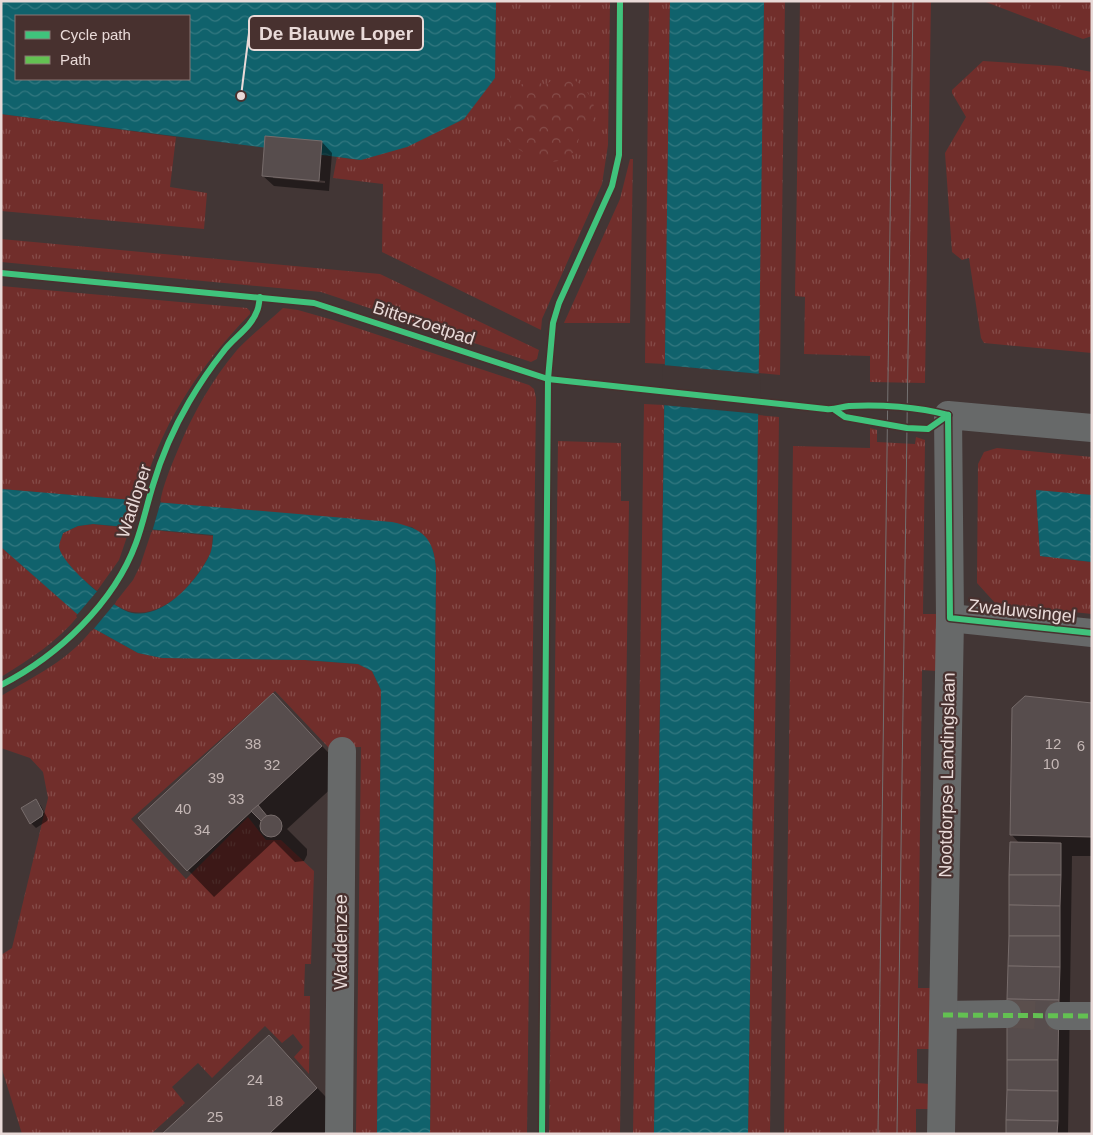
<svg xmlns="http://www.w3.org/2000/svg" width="1093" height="1135" font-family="Helvetica,sans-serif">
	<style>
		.grass { fill: url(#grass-tufts) }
		.park { fill: url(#park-crowns) }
		.water { fill: url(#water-waves); fill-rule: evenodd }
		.pier { fill: #423635 }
		.shadow { fill: #0007; fill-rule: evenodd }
		.building { fill: #574d4d; stroke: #776c6b }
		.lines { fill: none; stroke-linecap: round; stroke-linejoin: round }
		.minor-tunnel { stroke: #5b4f4d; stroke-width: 28; stroke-dasharray: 28 14; stroke-linecap: butt }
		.minor { stroke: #676969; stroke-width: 28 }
		.tram { stroke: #747171; stroke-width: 1 }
		.quiet { stroke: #63c152; stroke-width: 5; stroke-dasharray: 10 5; stroke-linecap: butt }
		.cycleway-casing { stroke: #48312f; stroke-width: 9 }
		.cycleway { stroke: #40c37c; stroke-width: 6 }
		.labels { text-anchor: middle; stroke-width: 4.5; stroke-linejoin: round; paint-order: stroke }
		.number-label { font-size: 15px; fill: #c4b7b5 }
		.street-label { font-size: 18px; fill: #e9dad8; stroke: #48312f }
		.leader { fill: none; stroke: #e9dad8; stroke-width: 2 }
		.callout-dot { fill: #e9dad8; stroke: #48312f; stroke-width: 2 }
		.callout { fill: #48312f; stroke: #e9dad8; stroke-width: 2 }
		.callout-label { font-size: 19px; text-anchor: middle; font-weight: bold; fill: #e9dad8 }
	</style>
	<defs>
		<pattern id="grass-tufts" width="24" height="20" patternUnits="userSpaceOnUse" patternTransform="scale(1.25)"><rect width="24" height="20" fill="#712e2b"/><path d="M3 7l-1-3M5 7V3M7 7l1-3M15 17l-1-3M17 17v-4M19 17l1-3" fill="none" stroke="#854c49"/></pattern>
		<pattern id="park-crowns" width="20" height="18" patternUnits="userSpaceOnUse" patternTransform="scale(1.25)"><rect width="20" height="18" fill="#712e2b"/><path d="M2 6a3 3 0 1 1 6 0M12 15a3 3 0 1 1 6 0" fill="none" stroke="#854c49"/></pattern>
		<pattern id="water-waves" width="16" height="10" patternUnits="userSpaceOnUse" patternTransform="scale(1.25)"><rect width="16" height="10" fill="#10626c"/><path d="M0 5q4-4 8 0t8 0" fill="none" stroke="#337880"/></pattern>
	</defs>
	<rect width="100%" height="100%" fill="#423635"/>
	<g class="grass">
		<path d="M496 1H610L608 145 602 184 542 319 541 330 382 252 383 184 333 178 337 157 361 160 495 78Z"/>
		<path d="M649 1H670L665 364 645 363Z"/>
		<path d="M764 1H785L780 375 758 373Z"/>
		<path d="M800 1H931L925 383 870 382V356L804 354 805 297 795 296Z"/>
		<path d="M983 1H1092V36L1083 39Z"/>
		<path d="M983 61 1060 66 1092 72V353L984 343 981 338 969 258 962 260 952 252 945 153 966 117 952 93V90Z"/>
		<path d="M1 114 176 137 170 187 207 193 204 229 1 211Z"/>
		<path d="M630 159H633L630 323H564L620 199Z"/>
		<path d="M1 239 380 274 539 350 537 359 531 362 321 292 1 262Z"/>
		<path d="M1 286 247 308 250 311V314C197 369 159 427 140 501L1 489Z"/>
		<path d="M283 308 298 310 333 320 529 385 534 389 536 398 527 1134H430L436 570C434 545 431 543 412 527L160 503C163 485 170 469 177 452 192 415 211 381 237 350 251 335 268 322 283 308Z"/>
		<path d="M644 404 664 405 654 1134H633Z"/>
		<path d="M758 415 779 417 770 1134H748Z"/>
		<path d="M870 428 877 430V442L915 444 916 437 925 440 923 614H937L936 671 922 670 918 988H932L931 1049H917V1083L930 1084V1109H916V1134H784L793 446 870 448Z"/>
		<path d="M558 441 621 443V501H629L620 1134H549Z"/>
		<path d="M997 448 1092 457V495L1036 491 1040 556 1092 562V614L996 604 977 583 978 464 984 452Z"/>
		<path d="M93 524 130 528 119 560 97 591C86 581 57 561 59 544 60 541 62 536 63 533L78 526Z"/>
		<path d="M152 530 213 536C212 541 213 549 210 554 193 588 153 631 114 604L133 580 140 566Z"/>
		<path d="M1 547 79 615C57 642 30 659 1 677Z"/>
		<path d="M93 628 138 653 162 658 305 660 358 664 372 671 381 690 377 1134H356L361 747 329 748 275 691 131 819 186 879 248 817 266 840H281L314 871 311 964H305L304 996H310L309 1074 294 1057 303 1047 293 1034 282 1043 265 1026 212 1078 198 1063 172 1087 185 1103 151 1134H22L1 1066V955L12 948 48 798 43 772 30 758 1 748V696C33 677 71 659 93 628Z"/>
	</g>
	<path class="park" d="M567 76C584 83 603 107 591 125 589 129 583 131 580 136 578 140 578 146 575 150 556 174 525 156 507 140L511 89 527 82 539 81 543 86 556 78Z"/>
	<g class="water">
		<path d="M1 1H496L495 78 464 119 407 147 361 160 1 114ZM16 16H189V79H16Z"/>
		<path d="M670 1H764L748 1134H654Z"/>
		<path d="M1 489 392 522C423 529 434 537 436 570L430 1134H377L381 690 372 671 358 664 305 660 162 658 138 653 93 628 1 547ZM93 524 213 535C213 541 212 549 210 554 198 580 164 619 132 613 115 610 62 565 59 547 59 543 62 537 63 533L78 526Z"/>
		<path d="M1036 490 1092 495V562L1040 556Z"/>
	</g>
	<g class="pier">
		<path d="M663 365 761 374 760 414 662 405Z"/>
		<path d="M139 499 161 501 152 532 130 531Z"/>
		<path d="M99 589 116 602 92 631 76 616Z"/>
	</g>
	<g class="shadow">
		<path d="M322 142 332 153 329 191 274 186 263 176ZM273 176 325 181V183L273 178Z"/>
		<path d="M273 695 348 773 287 829 307 849V855L304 861 295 862 274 841 214 897 188 870Z"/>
		<path d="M1092 704V856H1072L1068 1134H1007L1020 844 1011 834Z"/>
		<path d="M36 801 41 806 48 819 47 821 36 828 31 823Z"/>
		<path d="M268 1036 343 1115 323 1134H164Z"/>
	</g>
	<g class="building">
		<path d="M265 136 322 141 319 181 262 176Z"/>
		<path d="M273 693 322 746 187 871 138 818Z"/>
		<path d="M1025 696 1092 703V837L1010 835 1012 708Z"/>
		<path d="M36 799 43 812 42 816 30 824 21 808Z"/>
		<path d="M258 805 267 816 261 821 251 811Z"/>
		<circle cx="271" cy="826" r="11"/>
		<path d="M1010 842 1061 843V875H1009Z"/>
		<path d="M1009 875H1061L1060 906 1009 905Z"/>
		<path d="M1009 905 1060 906V936H1009Z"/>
		<path d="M1009 936H1060V967L1008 966Z"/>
		<path d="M1008 966 1060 967 1059 1000 1007 999Z"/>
		<path d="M1007 999 1059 1000 1058 1060H1007Z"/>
		<path d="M269 1035 317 1088 269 1134H162Z"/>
		<path d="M1007 1060H1058V1091L1007 1090Z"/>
		<path d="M1007 1090 1058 1091V1121L1006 1120Z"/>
		<path d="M1006 1120 1058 1121 1057 1134H1006Z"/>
	</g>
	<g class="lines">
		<path class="minor-tunnel" d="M1007 1014 1059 1016"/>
		<g class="minor">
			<path d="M950 618 1092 633"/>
			<path d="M943 1015 1007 1014"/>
			<path d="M1059 1016H1092"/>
			<path d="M339 1134 342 751"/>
			<path d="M941 1134 950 618 948 415 1092 428"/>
		</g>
		<g class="tram">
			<path d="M878 1134 893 1"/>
			<path d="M897 1134 913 1"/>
		</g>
		<path class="quiet" d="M943 1015 1092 1016"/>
		<g class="cycleway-casing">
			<g id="cycleway">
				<path d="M1 273 314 303 548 379 826 409C834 410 841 407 849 406 879 404 919 407 948 415"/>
				<path d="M835 410 845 417 907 428 928 429 948 415"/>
				<path d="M948 415 950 618 1092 633"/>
				<path d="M1 685C58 656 114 603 136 543 143 524 147 504 153 485 161 458 175 426 189 402 199 385 211 367 223 352 233 338 251 328 257 311 259 307 259 301 260 297"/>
				<path d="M542 1134 548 379 553 323 559 303 612 186 619 155 620 1"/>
			</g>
		</g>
		<use href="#cycleway" class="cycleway"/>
	</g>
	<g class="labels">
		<g class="number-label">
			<text x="253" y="749">38</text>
			<text x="1053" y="749">12</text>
			<text x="1081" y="751">6</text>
			<text x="1051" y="769">10</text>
			<text x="272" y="770">32</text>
			<text x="216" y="783">39</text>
			<text x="236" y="804">33</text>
			<text x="183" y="814">40</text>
			<text x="202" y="835">34</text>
			<text x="255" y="1085">24</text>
			<text x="275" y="1106">18</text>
			<text x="215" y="1122">25</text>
		</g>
		<g class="street-label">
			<text transform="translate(424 323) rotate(18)" y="6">Bitterzoetpad</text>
			<text transform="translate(134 501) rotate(-72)" y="6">Wadloper</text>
			<text transform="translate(1022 611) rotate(6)" y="6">Zwaluwsingel</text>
			<text transform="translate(947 775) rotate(-89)" y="6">Nootdorpse Landingslaan</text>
			<text transform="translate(341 942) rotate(-90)" y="6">Waddenzee</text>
		</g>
	</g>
	<path class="leader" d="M241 96L249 33"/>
	<circle class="callout-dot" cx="241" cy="96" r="5"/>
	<rect class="callout" x="249" y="16" width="174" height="34" rx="5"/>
	<g class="callout-label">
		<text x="336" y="40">De Blauwe Loper</text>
	</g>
	<rect width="1093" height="1135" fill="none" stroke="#e9dad8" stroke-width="5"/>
	<rect x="15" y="15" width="175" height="65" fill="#48312f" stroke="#887573"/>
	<rect x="25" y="31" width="25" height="8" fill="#40c37c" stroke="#887573"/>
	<text x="60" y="40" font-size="15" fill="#e9dad8">Cycle path</text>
	<rect x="25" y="56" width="25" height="8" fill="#63c152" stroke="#887573"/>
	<text x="60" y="65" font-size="15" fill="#e9dad8">Path</text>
</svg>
